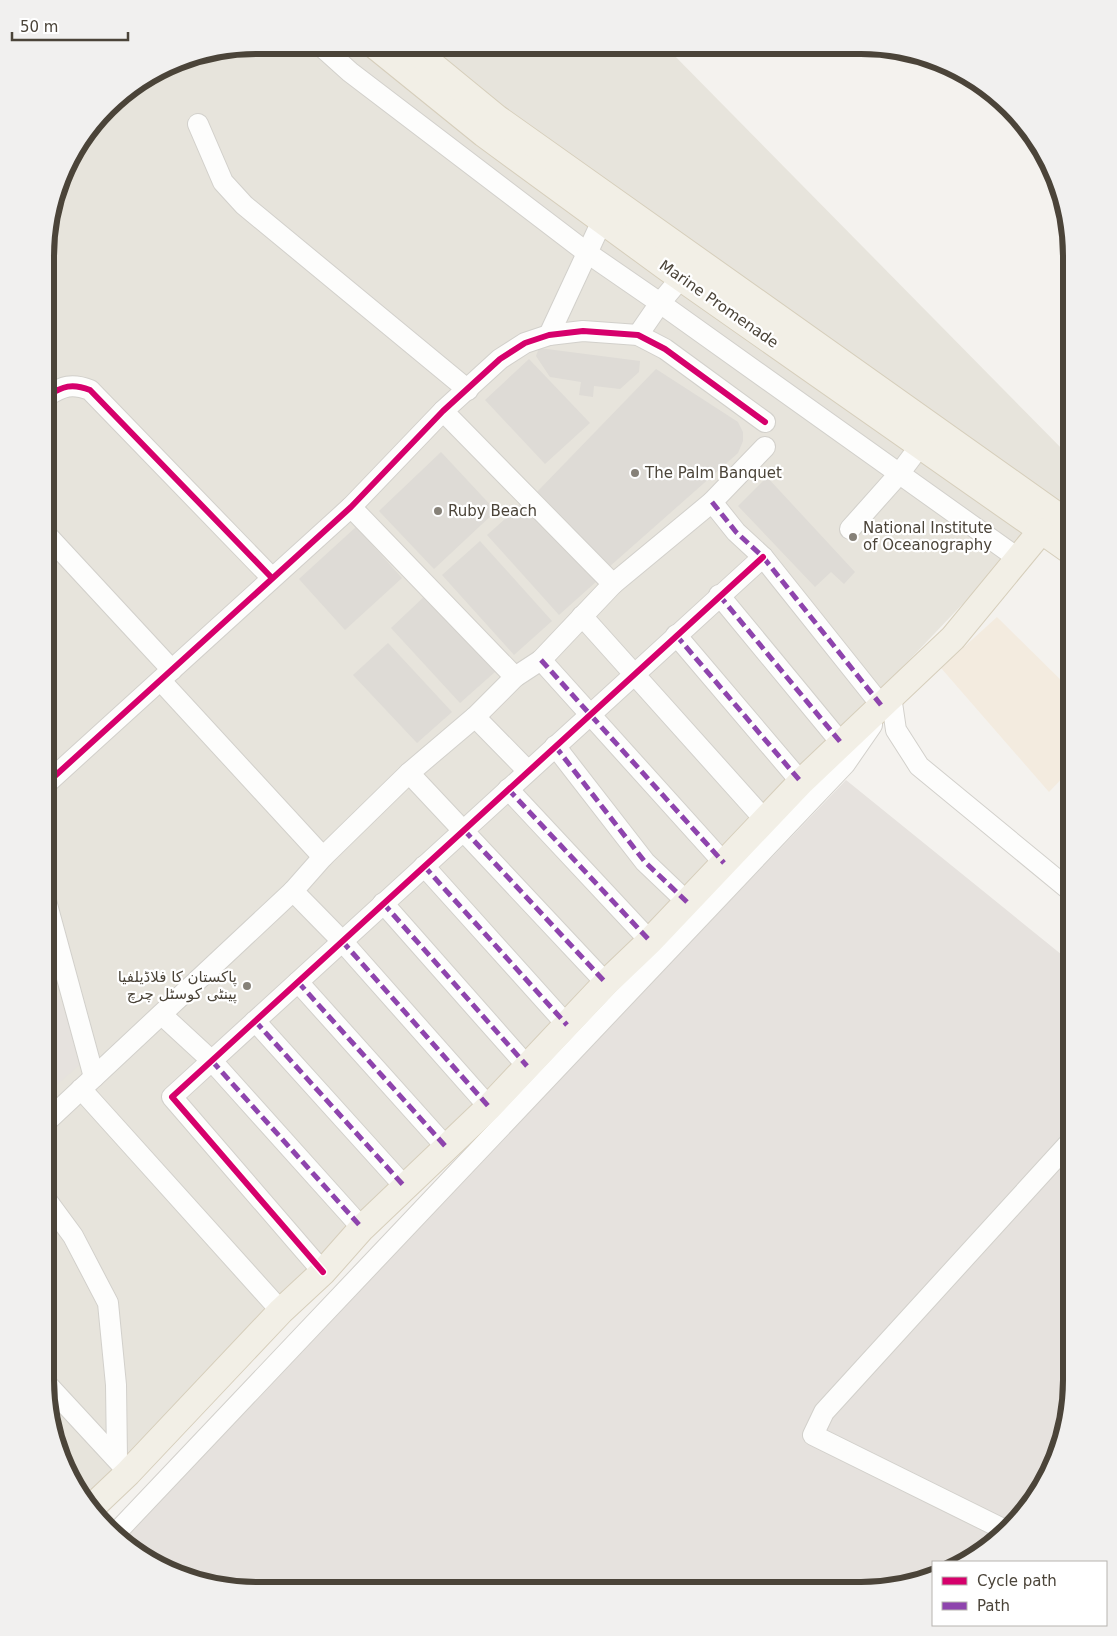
<svg xmlns="http://www.w3.org/2000/svg" width="1117" height="1636" font-family="'DejaVu Sans',Vazirmatn,sans-serif">
	<style>
		.residential { fill: #e7e4dc }
		.commercial { fill: #f3ebdf }
		.industrial { fill: #e6e2de }
		.building { fill: #dedbd6 }
		.lines { fill: none; stroke-linecap: round; stroke-linejoin: round }
		.minor-casing { stroke: #d2d0cb; stroke-width: 22 }
		.major-casing { stroke: #d6cebb; stroke-width: 28 }
		.minor { stroke: #fdfdfc; stroke-width: 20 }
		.major { stroke: #f2efe6; stroke-width: 26 }
		.quiet { stroke: #8e44ad; stroke-width: 5; stroke-dasharray: 10 5; stroke-linecap: butt }
		.cycleway-casing { stroke: #fff; stroke-width: 9 }
		.cycleway { stroke: #d6006c; stroke-width: 6 }
		.poi-dot { fill: #868178; stroke: #fff; stroke-width: 2 }
		.labels { text-anchor: middle; stroke-width: 4.5; stroke-linejoin: round; paint-order: stroke }
		.street-label { font-size: 15px; fill: #4b4439; stroke: #fff }
		.poi-label { font-size: 15px; fill: #4b4439; stroke: #fff; text-anchor: start }
		.rim { fill: none; stroke: #4b4439; stroke-width: 6 }
	</style>
	<rect width="100%" height="100%" fill="#f4f2ee"/>
	<path class="residential" d="M256 45 665 46 1072 459V489L95 1516 67 1473 45 1380 47 228 73 151 117 97 188 56Z"/>
	<path class="commercial" d="M997 617 1072 691V768L1049 792 941 668Z"/>
	<g class="industrial">
		<path d="M846 780 1072 963V1394L1061 1448 1036 1498 1000 1539 965 1562H933V1574L862 1591 228 1589 138 1555 118 1538Z"/>
		<path d="M46 955 56 989 84 1061 45 1095Z"/>
	</g>
	<g class="building">
		<path d="M539 348 640 361 639 372 620 389 594 386 593 397 579 395 581 382 550 377 536 356Z"/>
		<path d="M529 359 590 423 545 464 485 400Z"/>
		<path d="M656 369 738 422 743 432V441L738 453 609 567 536 493Z"/>
		<path d="M441 452 496 511 434 569 379 511Z"/>
		<path d="M767 477 855 572 844 584 831 572 815 587 738 506Z"/>
		<path d="M525 501 597 581 559 615 487 535Z"/>
		<path d="M356 527 402 578 345 630 299 579Z"/>
		<path d="M480 541 552 621 514 655 442 575Z"/>
		<path d="M427 594 496 671 460 703 391 628Z"/>
		<path d="M388 643 452 712 417 743 353 675Z"/>
		<path d="M1072 1236V1260L1060 1252Z"/>
		<path d="M1045 1480 1036 1498 1034 1493 1036 1485Z"/>
	</g>
	<g class="lines">
		<g class="minor-casing">
			<g id="minor">
				<path d="M320 45 350 72 586 252 660 303 1019 559"/>
				<path d="M198 124 223 182 244 205 468 390"/>
				<path d="M549 335 602 221"/>
				<path d="M638 335 660 303 681 278"/>
				<path d="M47 396C63 386 72 383 90 390L271 577"/>
				<path d="M443 411 613 584"/>
				<path d="M712 502 736 532 763 557 881 705"/>
				<path d="M351 507 515 677"/>
				<path d="M850 529 899 474 929 434"/>
				<path d="M46 534 172 670"/>
				<path d="M719 595 842 744"/>
				<path d="M582 616 765 820"/>
				<path d="M676 635 801 782"/>
				<path d="M541 660 724 863"/>
				<path d="M161 681 323 857"/>
				<path d="M891 696 896 730 919 766 1072 892"/>
				<path d="M475 717 528 771"/>
				<path d="M555 746 645 862 687 902"/>
				<path d="M409 773 606 983"/>
				<path d="M46 784 351 507 443 411 500 359 525 343 549 335 583 331 638 335 665 349 765 422"/>
				<path d="M508 789 650 941"/>
				<path d="M424 866 567 1025"/>
				<path d="M293 891 342 941 489 1107"/>
				<path d="M46 901 94 1077"/>
				<path d="M383 903 527 1066"/>
				<path d="M298 982 447 1148"/>
				<path d="M162 1015 212 1061 362 1228"/>
				<path d="M255 1021 405 1187"/>
				<path d="M81 1089 281 1311"/>
				<path d="M45 1123 293 891 323 857 409 773 475 717 515 677 541 660 613 584 712 502 765 447"/>
				<path d="M45 1198 73 1236 108 1303 116 1385 117 1458"/>
				<path d="M323 1272 172 1097 763 557"/>
				<path d="M46 1383 120 1463"/>
				<path d="M1007 1531 813 1435 824 1412 1072 1140"/>
				<path d="M115 1534 845 764 872 725"/>
			</g>
		</g>
		<g class="major-casing">
			<g id="major">
				<path d="M374 45 484 134 667 268 1072 552"/>
				<path d="M408 45 497 118 1072 526"/>
				<path d="M90 1509 128 1473 281 1311 323 1272 362 1228 489 1107 606 983 650 941 801 782 953 638 1041 531"/>
			</g>
		</g>
		<use href="#minor" class="minor"/>
		<use href="#major" class="major"/>
		<g class="quiet">
			<path d="M712 502 736 532 763 557 881 705"/>
			<path d="M719 595 842 744"/>
			<path d="M676 635 801 782"/>
			<path d="M541 660 724 863"/>
			<path d="M555 746 645 862 687 902"/>
			<path d="M508 789 650 941"/>
			<path d="M464 830 606 983"/>
			<path d="M424 866 567 1025"/>
			<path d="M383 903 527 1066"/>
			<path d="M342 941 489 1107"/>
			<path d="M298 982 447 1148"/>
			<path d="M255 1021 405 1187"/>
			<path d="M212 1061 362 1228"/>
		</g>
		<g class="cycleway-casing">
			<g id="cycleway">
				<path d="M47 396C63 386 72 383 90 390L271 577"/>
				<path d="M46 784 351 507 443 411 500 359 525 343 549 335 583 331 638 335 665 349 765 422"/>
				<path d="M323 1272 172 1097 763 557"/>
			</g>
		</g>
		<use href="#cycleway" class="cycleway"/>
	</g>
	<g class="poi-dot">
		<circle cx="635" cy="473" r="5"/>
		<circle cx="438" cy="511" r="5"/>
		<circle cx="853" cy="537" r="5"/>
		<circle cx="247" cy="986" r="5"/>
	</g>
	<g class="labels">
		<g class="street-label">
			<text transform="translate(719 304) rotate(35)" y="5">Marine Promenade</text>
		</g>
		<g class="poi-label">
			<text x="645" y="478">The Palm Banquet</text>
			<text x="448" y="516">Ruby Beach</text>
			<text x="863" y="533">National Institute<tspan x="863" dy="17">of Oceanography</tspan></text>
			<text x="237" y="982" text-anchor="end">پاکستان کا فلاڈیلفیا<tspan x="237" dy="17">پینٹی کوسٹل چرچ</tspan></text>
		</g>
	</g>
	<path d="M0 0H1117V1636H0ZM256 54H861A202 202 0 0 1 1063 256V1380A202 202 0 0 1 861 1582H256A202 202 0 0 1 54 1380V256A202 202 0 0 1 256 54Z" fill="#f1f0ef" fill-rule="evenodd"/>
	<path class="rim" d="M256 54H861A202 202 0 0 1 1063 256V1380A202 202 0 0 1 861 1582H256A202 202 0 0 1 54 1380V256A202 202 0 0 1 256 54Z"/>
	<rect x="932" y="1561" width="175" height="65" fill="#ffffff" stroke="#b7b4b0"/>
	<rect x="942" y="1577" width="25" height="8" fill="#d6006c" stroke="#b7b4b0"/>
	<text x="977" y="1586" font-size="15" fill="#4b4439">Cycle path</text>
	<rect x="942" y="1602" width="25" height="8" fill="#8e44ad" stroke="#b7b4b0"/>
	<text x="977" y="1611" font-size="15" fill="#4b4439">Path</text>
	<path d="M12 32v8h116v-8" fill="none" stroke="#4b4439" stroke-width="2.5"/>
	<text x="20" y="32" font-size="15" fill="#4b4439" stroke="#ffffff" stroke-width="4" paint-order="stroke">50 m</text>
</svg>
